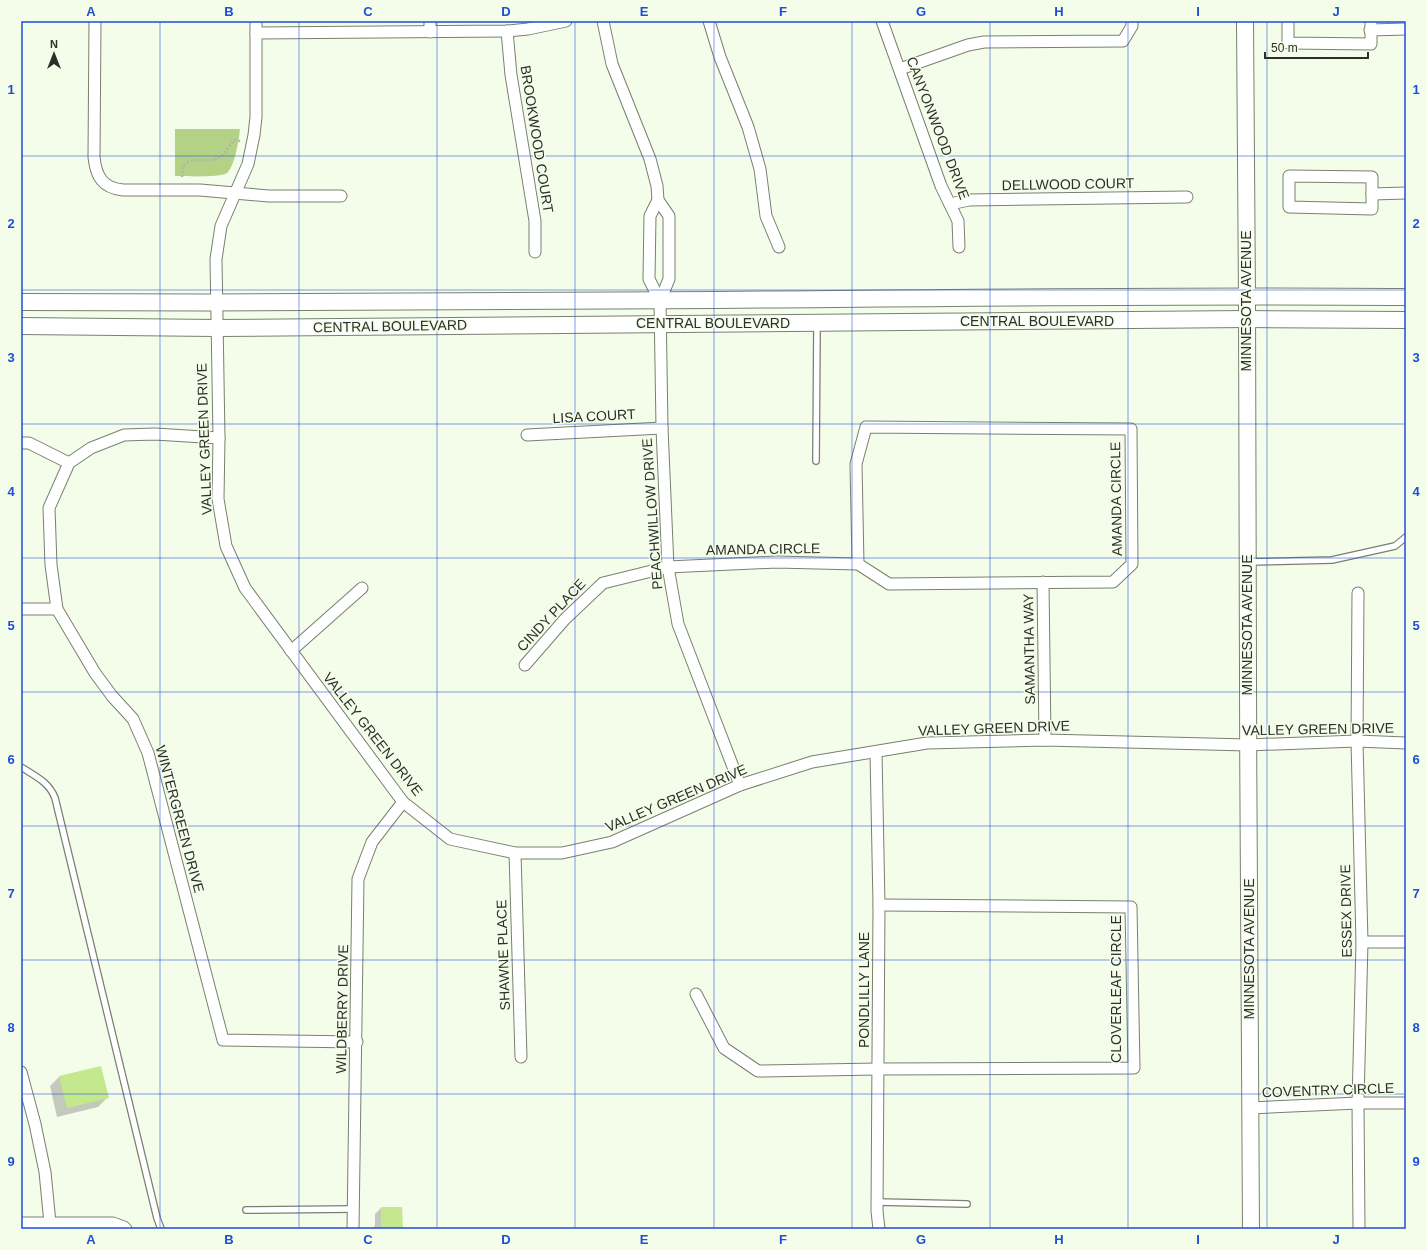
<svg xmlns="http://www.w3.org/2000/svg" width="1427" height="1250" font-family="Arial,sans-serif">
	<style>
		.green { fill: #b4d286 }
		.shadow { fill: #0003 }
		.building { fill: #c4e88d }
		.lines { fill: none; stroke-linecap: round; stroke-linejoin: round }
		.lane-casing { stroke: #798070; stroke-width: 8 }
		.street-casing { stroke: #798070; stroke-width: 13 }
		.secondary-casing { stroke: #798070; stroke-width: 18 }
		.path { stroke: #aeb5a6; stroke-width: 2.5; stroke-dasharray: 2 2; stroke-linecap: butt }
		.lane { stroke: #fff; stroke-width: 5.5 }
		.street { stroke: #fff; stroke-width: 11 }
		.secondary { stroke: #fff; stroke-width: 16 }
		.grid { fill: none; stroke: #1d4ed8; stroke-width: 1; stroke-opacity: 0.55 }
		.labels { text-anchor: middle; stroke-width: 3; stroke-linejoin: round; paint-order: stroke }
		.street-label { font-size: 14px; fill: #2d3029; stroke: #f4fcea }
		.neatline { fill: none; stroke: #1d4ed8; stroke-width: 1.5 }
		.grid-label { font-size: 13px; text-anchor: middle; font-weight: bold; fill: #1d4ed8 }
	</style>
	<rect width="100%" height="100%" fill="#f4fcea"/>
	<path class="green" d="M175 129H240C239 139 235 166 227 173 219 178 186 176 175 176Z"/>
	<g class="shadow">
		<path d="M60 1076 108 1097 98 1107 57 1117 50 1086Z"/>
		<path d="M381 1208 402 1229H373L375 1225V1214Z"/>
	</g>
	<g class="building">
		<path d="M101 1066 109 1098 67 1108 59 1076Z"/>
		<path d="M381 1207H402L403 1229H381Z"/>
	</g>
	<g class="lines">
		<g class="lane-casing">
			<g id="lane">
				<path d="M816 461 817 325"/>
				<path d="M1249 562 1332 560 1395 546 1406 537"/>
				<path d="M21 767C35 776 49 782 55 798L157 1218 161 1229"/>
				<path d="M877 1202 967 1204"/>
				<path d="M246 1210 353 1209"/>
			</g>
		</g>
		<g class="street-casing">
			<g id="street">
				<path d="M95 21 94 157C96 177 103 188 123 190H200L269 196H341"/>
				<path d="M256 21V117L254 135 248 164 221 226 216 259 219 438 218 499 226 546 245 588 403 802 450 839 515 853H562L612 842 740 785 812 762 927 743 1045 740 1248 745 1357 741 1406 743"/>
				<path d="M430 21V32"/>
				<path d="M603 21 612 64 650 159 657 186 658 200 669 216V279L660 301 662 428 668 567 678 624 740 785"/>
				<path d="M709 21 720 57 748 127 760 169 766 216 779 247"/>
				<path d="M882 21 941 186 958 221 959 247"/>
				<path d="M1288 21V43L1371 44V21"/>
				<path d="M1370 30 1406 29"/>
				<path d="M507 31 511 75 535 221V252"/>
				<path d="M256 33 507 31 528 29 566 21"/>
				<path d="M900 69 968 45 984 42 1123 41 1132 26V21"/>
				<path d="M1289 176 1372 177V209L1289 207Z"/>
				<path d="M1372 194 1406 193"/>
				<path d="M658 200 650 216 649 279 660 301"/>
				<path d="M950 204 969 200 1187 197"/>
				<path d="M527 435 662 428"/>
				<path d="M219 438 155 434 124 435 91 448 69 463 49 508 51 565 57 609 95 673 112 696 133 719 148 753 223 1040 357 1042"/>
				<path d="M21 443H29L69 463"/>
				<path d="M1043 582 1045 740"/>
				<path d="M1358 593 1357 741 1362 942 1358 1103 1359 1229"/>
				<path d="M21 609H57"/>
				<path d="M291 651 362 588"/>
				<path d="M525 665 565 619 603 583 668 567 776 562 858 564 889 584 1113 582 1132 564 1131 429 866 427 856 464 858 564"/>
				<path d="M876 752 879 905 877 1211 879 1229"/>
				<path d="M515 853 521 1057"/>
				<path d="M1362 942H1406"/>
				<path d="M696 994 724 1048 758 1071 878 1069 1134 1068 1131 907 879 905"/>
				<path d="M21 1072 35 1124 45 1172 50 1223"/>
				<path d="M1250 1108 1358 1103H1406"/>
				<path d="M21 1223H113L124 1227 126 1229"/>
				<path d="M353 1229 358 879 372 842 403 802"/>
			</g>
		</g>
		<g class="secondary-casing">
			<g id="secondary">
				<path d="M1245 21C1245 114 1247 207 1247 300 1247 610 1249 919 1251 1229"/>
				<path d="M21 302C253 303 485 302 717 300 947 298 1176 295 1406 297"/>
				<path d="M21 326 216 328 1247 319 1406 320"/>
			</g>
		</g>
		<path class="path" d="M182 177C183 149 203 166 218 158 226 154 228 146 235 140L240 141"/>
		<use href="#lane" class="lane"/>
		<use href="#street" class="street"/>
		<use href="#secondary" class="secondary"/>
	</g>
	<path class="grid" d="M160 21V1229M299 21V1229M437 21V1229M575 21V1229M714 21V1229M852 21V1229M990 21V1229M1128 21V1229M1267 21V1229M21 156H1406M21 290H1406M21 424H1406M21 558H1406M21 692H1406M21 826H1406M21 960H1406M21 1094H1406"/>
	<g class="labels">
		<g class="street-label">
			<text transform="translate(938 128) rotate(69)" y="5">CANYONWOOD DRIVE</text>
			<text transform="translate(537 139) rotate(81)" y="5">BROOKWOOD COURT</text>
			<text transform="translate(1068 184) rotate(-1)" y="5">DELLWOOD COURT</text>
			<text transform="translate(1246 301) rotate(-90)" y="5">MINNESOTA AVENUE</text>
			<text x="1037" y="326">CENTRAL BOULEVARD</text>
			<text x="713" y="328">CENTRAL BOULEVARD</text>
			<text transform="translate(390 326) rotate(-1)" y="5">CENTRAL BOULEVARD</text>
			<text transform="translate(594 416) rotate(-3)" y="5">LISA COURT</text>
			<text transform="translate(204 439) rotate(-92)" y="5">VALLEY GREEN DRIVE</text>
			<text transform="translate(1116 499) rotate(-91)" y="5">AMANDA CIRCLE</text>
			<text transform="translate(652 514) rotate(-94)" y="5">PEACHWILLOW DRIVE</text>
			<text transform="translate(763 549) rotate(-1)" y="5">AMANDA CIRCLE</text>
			<text transform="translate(551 615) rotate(-47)" y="5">CINDY PLACE</text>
			<text transform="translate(1247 625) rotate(-90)" y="5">MINNESOTA AVENUE</text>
			<text transform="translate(1029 649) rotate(-91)" y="5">SAMANTHA WAY</text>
			<text transform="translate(994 728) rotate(-2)" y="5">VALLEY GREEN DRIVE</text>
			<text transform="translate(1318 729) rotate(-1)" y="5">VALLEY GREEN DRIVE</text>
			<text transform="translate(373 734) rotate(52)" y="5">VALLEY GREEN DRIVE</text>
			<text transform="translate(676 798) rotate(-23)" y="5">VALLEY GREEN DRIVE</text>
			<text transform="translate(180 819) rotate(75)" y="5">WINTERGREEN DRIVE</text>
			<text transform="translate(1346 911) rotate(-91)" y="5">ESSEX DRIVE</text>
			<text transform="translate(1249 949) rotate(-90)" y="5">MINNESOTA AVENUE</text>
			<text transform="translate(503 955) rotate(-92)" y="5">SHAWNE PLACE</text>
			<text transform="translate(1116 989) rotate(-90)" y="5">CLOVERLEAF CIRCLE</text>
			<text transform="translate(864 990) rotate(-90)" y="5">PONDLILLY LANE</text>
			<text transform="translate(342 1009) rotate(-89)" y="5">WILDBERRY DRIVE</text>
			<text transform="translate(1328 1090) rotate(-2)" y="5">COVENTRY CIRCLE</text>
		</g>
	</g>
	<rect width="1427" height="1250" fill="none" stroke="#f4fcea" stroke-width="44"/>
	<g transform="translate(54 54)" stroke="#f4fcea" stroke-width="3" paint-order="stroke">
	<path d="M0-3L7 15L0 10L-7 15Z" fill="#2d3029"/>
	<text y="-6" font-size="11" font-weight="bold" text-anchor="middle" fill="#2d3029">N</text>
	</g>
	<path d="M1265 52v6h103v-6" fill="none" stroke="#2d3029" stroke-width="2"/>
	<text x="1271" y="52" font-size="12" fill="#2d3029" stroke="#f4fcea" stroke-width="3" paint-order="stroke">50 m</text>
	<rect x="22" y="22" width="1383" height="1206" class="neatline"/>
	<g class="grid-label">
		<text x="91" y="16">A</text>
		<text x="229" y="16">B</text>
		<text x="368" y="16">C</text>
		<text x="506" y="16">D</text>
		<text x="644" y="16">E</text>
		<text x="783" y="16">F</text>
		<text x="921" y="16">G</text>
		<text x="1059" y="16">H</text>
		<text x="1198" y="16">I</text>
		<text x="1336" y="16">J</text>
		<text x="11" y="94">1</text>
		<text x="1416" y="94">1</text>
		<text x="11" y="228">2</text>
		<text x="1416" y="228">2</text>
		<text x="11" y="362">3</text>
		<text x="1416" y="362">3</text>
		<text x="11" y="496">4</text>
		<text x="1416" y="496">4</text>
		<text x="11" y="630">5</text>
		<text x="1416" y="630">5</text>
		<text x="11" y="764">6</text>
		<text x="1416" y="764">6</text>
		<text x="11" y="898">7</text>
		<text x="1416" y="898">7</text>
		<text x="11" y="1032">8</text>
		<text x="1416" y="1032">8</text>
		<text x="11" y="1166">9</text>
		<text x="1416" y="1166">9</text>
		<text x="91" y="1244">A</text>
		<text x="229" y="1244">B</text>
		<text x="368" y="1244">C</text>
		<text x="506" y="1244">D</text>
		<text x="644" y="1244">E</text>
		<text x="783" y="1244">F</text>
		<text x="921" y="1244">G</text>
		<text x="1059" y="1244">H</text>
		<text x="1198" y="1244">I</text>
		<text x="1336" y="1244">J</text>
	</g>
</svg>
